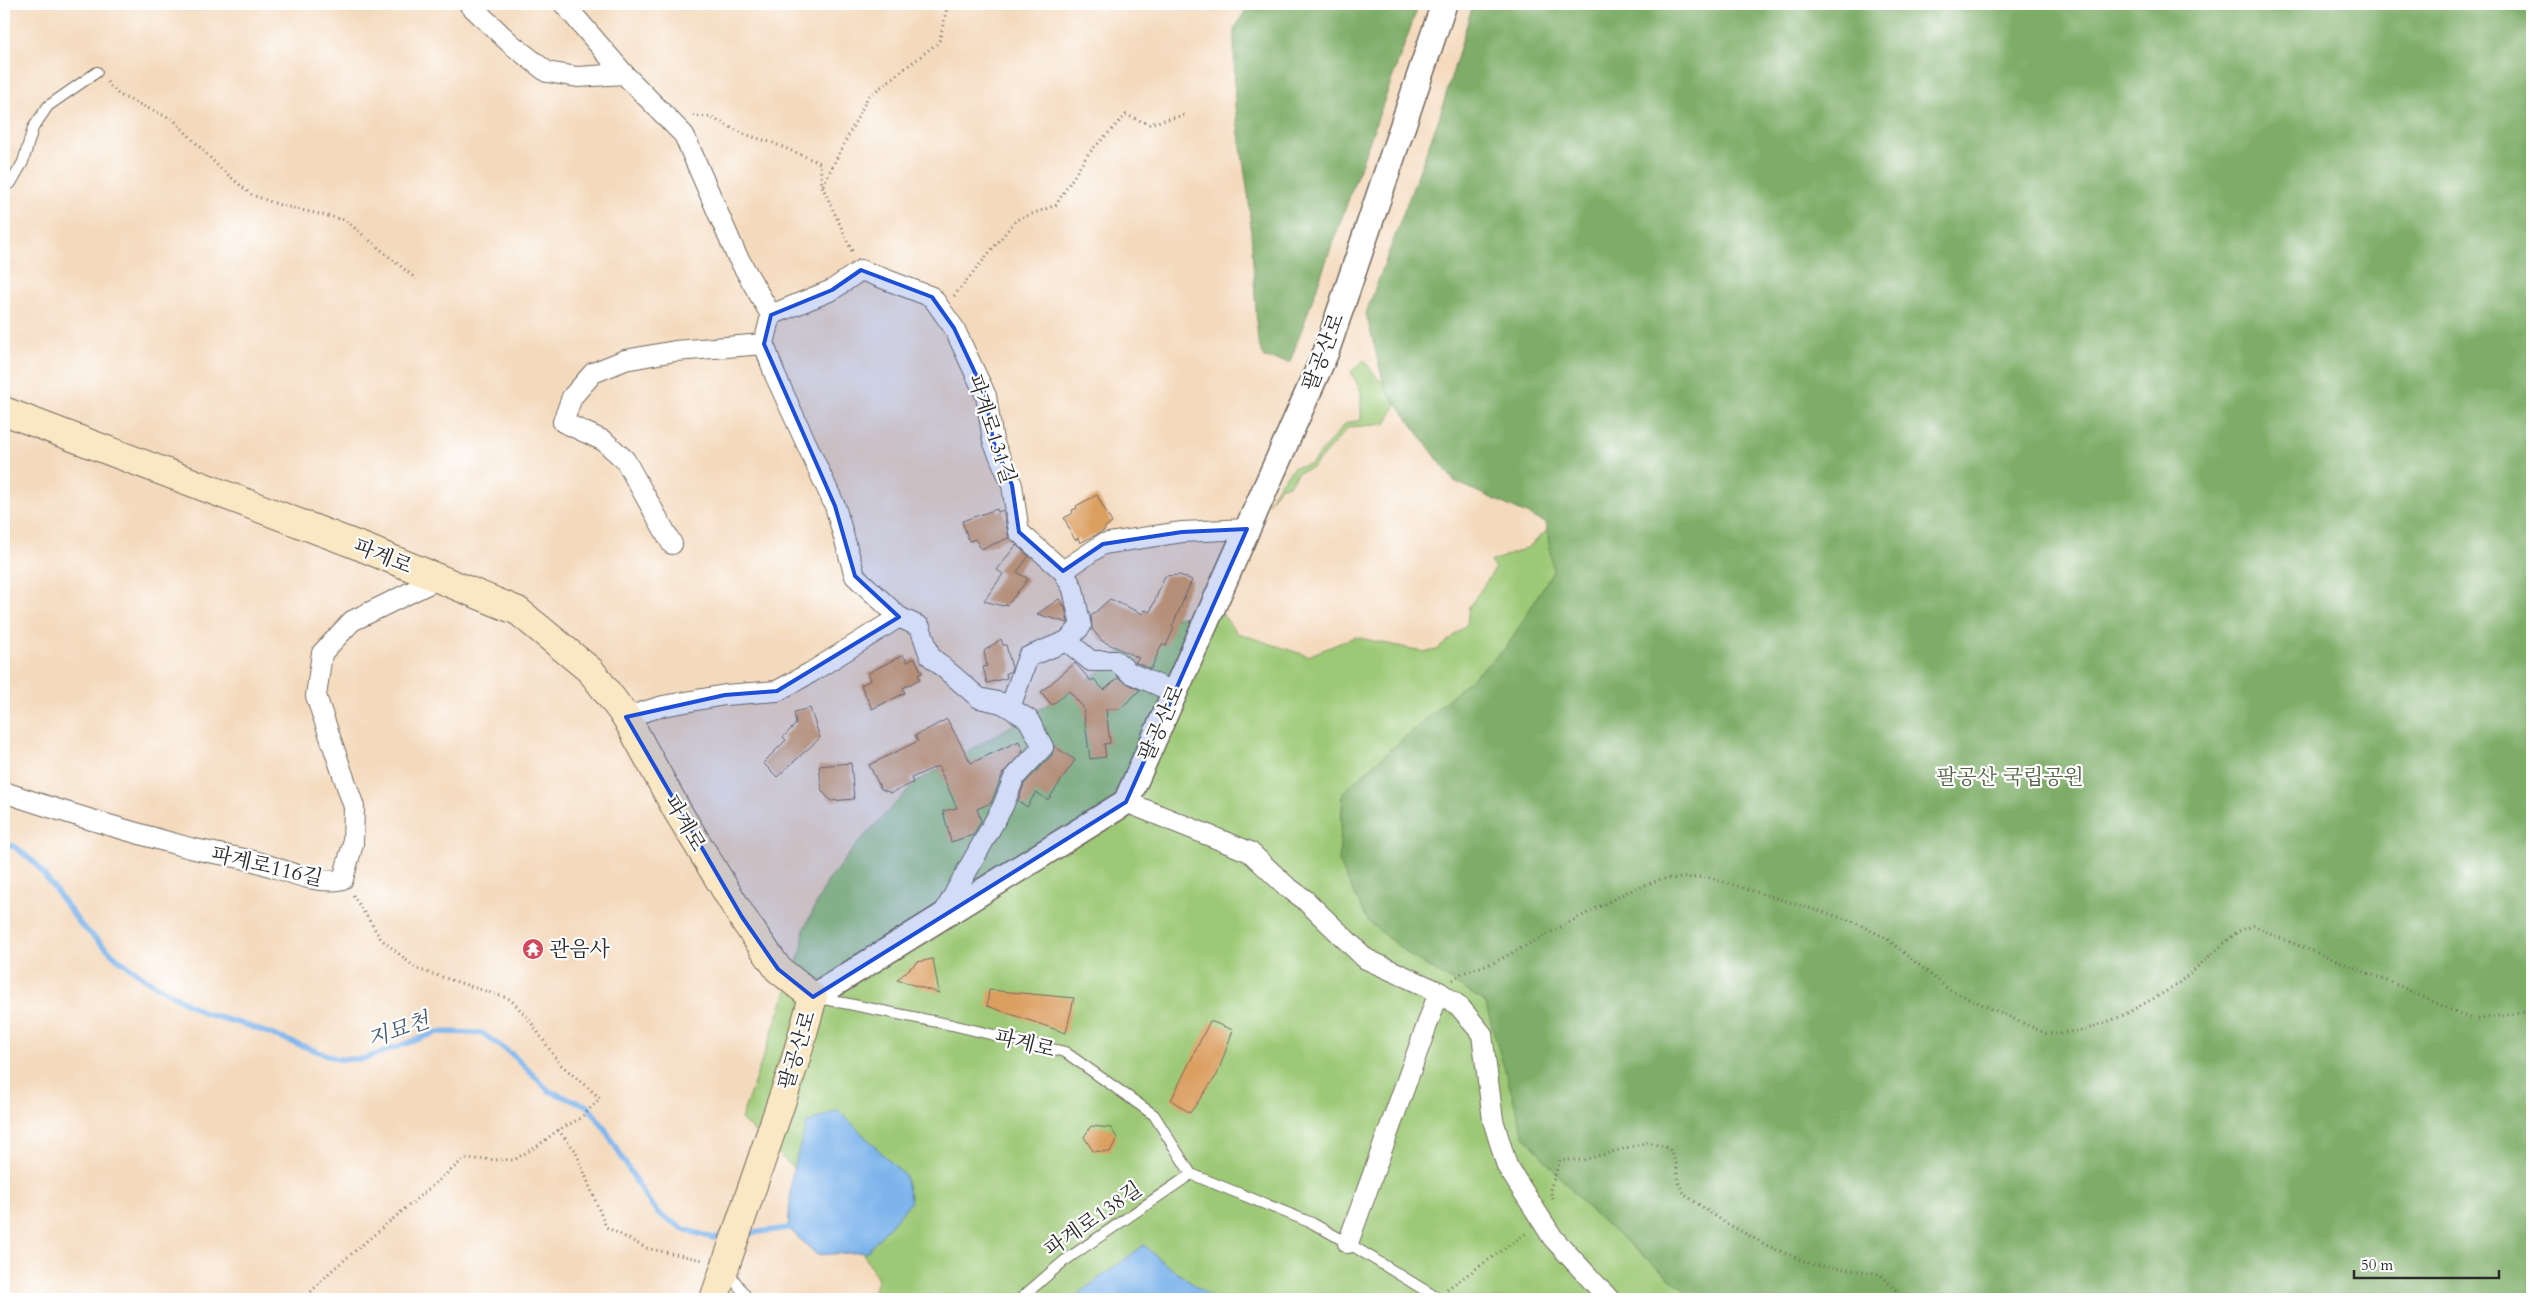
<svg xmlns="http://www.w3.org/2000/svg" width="2536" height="1303" font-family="Cardo,'Noto Serif KR',serif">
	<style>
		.green { fill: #9dc976; stroke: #647a50 }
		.forest { fill: #7ead67; stroke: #546c49 }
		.water { fill: #7bb3eb; stroke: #536f8b }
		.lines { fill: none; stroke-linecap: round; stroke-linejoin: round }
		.stream { stroke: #7bb3eb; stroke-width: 5.5 }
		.building { fill: #db9f61 }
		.service-casing { stroke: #71685e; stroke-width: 12 }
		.minor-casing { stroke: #71685e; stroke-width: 22 }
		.tertiary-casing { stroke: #71685e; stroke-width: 28 }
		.secondary-casing { stroke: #71685e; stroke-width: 30 }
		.path { stroke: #71685e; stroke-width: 3; stroke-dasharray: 1 4; stroke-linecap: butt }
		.service { stroke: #fff; stroke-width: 10 }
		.minor { stroke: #fff; stroke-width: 20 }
		.tertiary { stroke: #fff; stroke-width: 25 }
		.secondary { stroke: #fae7c3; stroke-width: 28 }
		.marked { fill: #1d4ed8; fill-opacity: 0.2; stroke: #1d4ed8; stroke-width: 4; stroke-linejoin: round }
		.labels { text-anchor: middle; stroke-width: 4.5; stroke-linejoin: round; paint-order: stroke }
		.street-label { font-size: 21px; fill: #2b2b2b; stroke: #fff }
		.park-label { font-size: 21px; fill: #536245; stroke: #fff }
		.poi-label { font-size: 21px; fill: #2b2b2b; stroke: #fff; text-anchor: start }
		.water-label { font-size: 22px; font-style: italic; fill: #475b6e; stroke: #fff }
	</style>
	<rect width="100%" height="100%" fill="#fff"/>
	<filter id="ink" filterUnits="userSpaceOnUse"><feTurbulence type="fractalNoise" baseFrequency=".02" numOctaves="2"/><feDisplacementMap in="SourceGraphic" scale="10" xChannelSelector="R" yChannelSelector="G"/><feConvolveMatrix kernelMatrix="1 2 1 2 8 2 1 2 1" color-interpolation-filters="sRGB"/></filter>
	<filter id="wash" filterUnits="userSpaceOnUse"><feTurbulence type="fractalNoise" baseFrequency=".0096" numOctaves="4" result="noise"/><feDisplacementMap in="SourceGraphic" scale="20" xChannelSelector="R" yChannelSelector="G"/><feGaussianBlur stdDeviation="1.12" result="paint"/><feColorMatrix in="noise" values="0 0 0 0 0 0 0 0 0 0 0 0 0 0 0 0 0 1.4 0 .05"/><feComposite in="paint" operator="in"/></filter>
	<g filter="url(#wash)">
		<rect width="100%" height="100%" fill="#f4dabd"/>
		<path class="green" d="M2532 4V1299H870L878 1280 861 1250 811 1185 741 1119 802 948 804 929 828 881 858 843 915 783 1082 684 1106 667 1154 618 1183 617 1199 622 1222 614 1237 633 1308 656 1355 637 1426 652 1437 650 1467 624 1469 607 1495 569 1490 562 1529 547 1554 524 1404 389 1386 424 1349 427 1312 468 1298 472 1289 485 1280 487 1267 504 1280 483 1294 467 1311 464 1346 423 1361 420V391L1351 372 1364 360 1379 380 1399 387Z"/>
		<g class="forest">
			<path d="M1249 4H1419L1290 362 1264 358 1258 343 1249 201 1235 107 1234 30Z"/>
			<path d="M1473 4H2532V1299H1695L1591 1212 1524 1136 1485 1002 1411 956 1368 921 1339 863 1343 792 1506 648 1553 571 1546 523 1454 481 1385 389 1366 313 1439 118Z"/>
		</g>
		<g class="water">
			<path d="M838 1110 905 1176 911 1202 867 1252 817 1255 788 1228 792 1172 807 1123Z"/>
			<path d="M1144 1245 1160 1260 1213 1299H1071Z"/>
		</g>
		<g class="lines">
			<g class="stream">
				<path d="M4 845 14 846 36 864 81 925 117 958 150 982 204 1013 249 1026 338 1059H363L438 1032 482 1033 513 1055 549 1091 588 1106 605 1129 645 1196 659 1214 684 1229 713 1238 726 1236"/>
				<path d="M745 1234 788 1228"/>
			</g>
		</g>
		<g id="blocks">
			<g class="building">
				<path d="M1097 495 1112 523 1105 527V530L1080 543 1078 538 1075 540 1064 518 1073 513 1072 510 1077 508 1076 506Z"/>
				<path d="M997 509 998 512 1003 510 1009 538 981 549 975 539 969 541 962 521Z"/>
				<path d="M1016 545 1029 556 1017 572 1028 579 1008 604 1003 606 984 601 1003 574 997 570Z"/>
				<path d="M1180 575 1192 580 1172 627 1174 628 1166 646 1162 644 1151 669 1135 662 1139 658 1102 641 1092 629 1091 616 1110 599 1143 614 1145 610 1150 612 1165 576Z"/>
				<path d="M1059 599 1065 607 1068 623 1037 614Z"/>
				<path d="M1001 639 1003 645H1006L1012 668 1010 672 1006 673 1007 678 987 683 983 667 987 666 984 651Z"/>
				<path d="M903 655 907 662 915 658 922 673 918 675 920 679 903 688 905 693 872 709 861 685 871 680 868 673Z"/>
				<path d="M1075 663 1091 681 1094 679 1104 690 1118 678 1140 690 1120 709H1106L1110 743 1104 744 1106 757 1090 759 1083 707 1069 691 1052 705 1041 692Z"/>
				<path d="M810 708 820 738 777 777 763 763 786 740 783 737 796 724 794 712Z"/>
				<path d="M947 719 971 763 1019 741 1023 751 1003 773 991 803 977 809 981 821 973 835 951 842 943 811 957 808 938 766 911 778 913 783 891 793 881 789 869 765 918 741 915 736Z"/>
				<path d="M1054 746 1075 760 1048 800 1036 792 1027 807 1018 801 1024 784 1052 755Z"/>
				<path d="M851 763 854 799 831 801 822 791 819 766Z"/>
				<path d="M933 959 939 993 897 980 917 962Z"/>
				<path d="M989 990 1074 998 1066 1033 987 1006Z"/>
				<path d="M1210 1021 1233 1030 1217 1075 1190 1113 1171 1100Z"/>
				<path d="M1091 1126 1111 1128 1117 1138 1110 1152 1093 1151 1084 1137Z"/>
			</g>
		</g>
	</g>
	<g filter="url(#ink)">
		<use href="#blocks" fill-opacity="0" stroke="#71685e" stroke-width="1"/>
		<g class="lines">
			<g class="service-casing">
				<g id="service">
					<path d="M4 185 11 183 23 162 33 128 48 106 97 72"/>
					<path d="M819 998 952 1025 1065 1052 1154 1115 1191 1174 1312 1223 1348 1243 1439 1299"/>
					<path d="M727 1270 748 1299"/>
					<path d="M1020 1299 1064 1261 1191 1174"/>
				</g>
			</g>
			<g class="minor-casing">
				<g id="minor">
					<path d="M469 4 511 44 547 72 578 77 624 74 684 135 736 254 771 315"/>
					<path d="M564 4 624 74"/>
					<path d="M672 544 625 460 604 441 563 422 572 397 593 373 625 360 675 351 764 344"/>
					<path d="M1063 571 1103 544 1182 532 1247 529"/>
					<path d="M1067 641 1081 626 1073 589 1063 571 1019 532 1012 485 993 441 986 396 954 328 932 297 861 270 832 290 771 315 764 344 775 375 835 506 855 576 899 617 920 627 930 656 979 698 1011 705 1028 657 1067 641 1091 661H1116L1130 673 1174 692"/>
					<path d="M626 717 663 706 725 695 777 691 810 673 899 617"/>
					<path d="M4 792C65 813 128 831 190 848 211 853 233 856 254 861 281 868 315 886 343 879L353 844 354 807 316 696 322 653 352 621 440 578"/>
					<path d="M1126 802 1250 852 1286 886 1304 899 1366 959 1439 992 1459 1006 1482 1034 1493 1120 1507 1166 1553 1238 1609 1299"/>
					<path d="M941 918 1003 806 1014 778 1043 747 1028 719 1002 703"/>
					<path d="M1348 1243 1439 992"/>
				</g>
			</g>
			<g class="tertiary-casing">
				<path id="tertiary" d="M813 997 1126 802 1326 352 1444 4"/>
			</g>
			<g class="secondary-casing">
				<path id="secondary" d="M4 411 362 547 518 611 591 671 626 717 678 812 742 917 778 969 813 997 794 1065 714 1299"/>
			</g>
			<g class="path">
				<path d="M107 82 119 95 174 120 220 168 252 195 280 205 345 220 416 279"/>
				<path d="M693 116 710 117 744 134 773 143 820 163 822 186 853 253"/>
				<path d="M823 185 868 97 939 42 948 4"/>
				<path d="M954 296 1016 220 1056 205 1088 154 1126 115 1149 124 1184 115"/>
				<path d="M1453 980 1462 973 1493 963 1627 892 1661 879 1707 877 1852 921 1886 938 1948 989 2047 1034 2082 1031 2120 1017 2174 987 2237 932 2254 925 2270 934 2395 984 2473 1020 2532 1011"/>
				<path d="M558 1130 575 1150 606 1227 646 1248 703 1260"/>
				<path d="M1553 1199 1550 1190 1560 1160H1583L1648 1142 1669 1148 1676 1163 1678 1182 1685 1195 1724 1222 1770 1247 1814 1265 1880 1274 1899 1293 1931 1299"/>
				<path d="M1447 1289 1528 1232"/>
				<path d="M304 1299 330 1272 464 1159 514 1160 539 1145 558 1130 581 1118 600 1098 559 1063 528 1018 510 999 417 969 381 939 353 895"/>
			</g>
			<use href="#service" class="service"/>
			<use href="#minor" class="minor"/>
			<use href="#tertiary" class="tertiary"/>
			<use href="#secondary" class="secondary"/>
		</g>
	</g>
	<path class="marked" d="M861 270 932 297 954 328 986 396 993 441 1012 485 1019 532 1063 571 1103 544 1182 532 1247 529 1126 802 813 997 778 969 742 917 626 717 725 695 777 691 899 617 855 576 835 506 764 344 771 315 832 290Z"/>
	<defs>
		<g id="temple-disc" transform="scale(1.125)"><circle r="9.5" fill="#d1495b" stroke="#fff"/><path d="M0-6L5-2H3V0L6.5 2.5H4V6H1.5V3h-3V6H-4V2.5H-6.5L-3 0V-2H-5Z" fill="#fff"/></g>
	</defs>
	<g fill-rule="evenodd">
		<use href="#temple-disc" x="533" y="949"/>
	</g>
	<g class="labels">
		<g class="street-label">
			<text transform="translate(1323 352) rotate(-69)" y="7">팔공산로</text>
			<text transform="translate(992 429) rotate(72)" y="7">파계로131길</text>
			<text transform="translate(383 556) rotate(22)" y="7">파계로</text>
			<text transform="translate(1161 723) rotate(-66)" y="7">팔공산로</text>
			<text transform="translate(685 823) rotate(60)" y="7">파계로</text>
			<text transform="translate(267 866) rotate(13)" y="7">파계로116길</text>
			<text transform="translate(1025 1043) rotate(14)" y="7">파계로</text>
			<text transform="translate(797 1050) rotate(-73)" y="7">팔공산로</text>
			<text transform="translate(1093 1219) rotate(-35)" y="7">파계로138길</text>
		</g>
		<g class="park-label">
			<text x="2010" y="784">팔공산 국립공원</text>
		</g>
		<g class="poi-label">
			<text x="549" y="956">관음사</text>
		</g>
		<g class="water-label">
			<text transform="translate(398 1029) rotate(-19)" y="8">지묘천</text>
		</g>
	</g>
	<rect width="2536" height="1303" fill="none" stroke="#fff" stroke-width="20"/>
	<path d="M2354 1270v8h145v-8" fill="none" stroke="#2b2b2b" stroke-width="2.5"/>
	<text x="2361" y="1270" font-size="15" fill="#2b2b2b" stroke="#ffffff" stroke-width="4" paint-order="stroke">50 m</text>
</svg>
